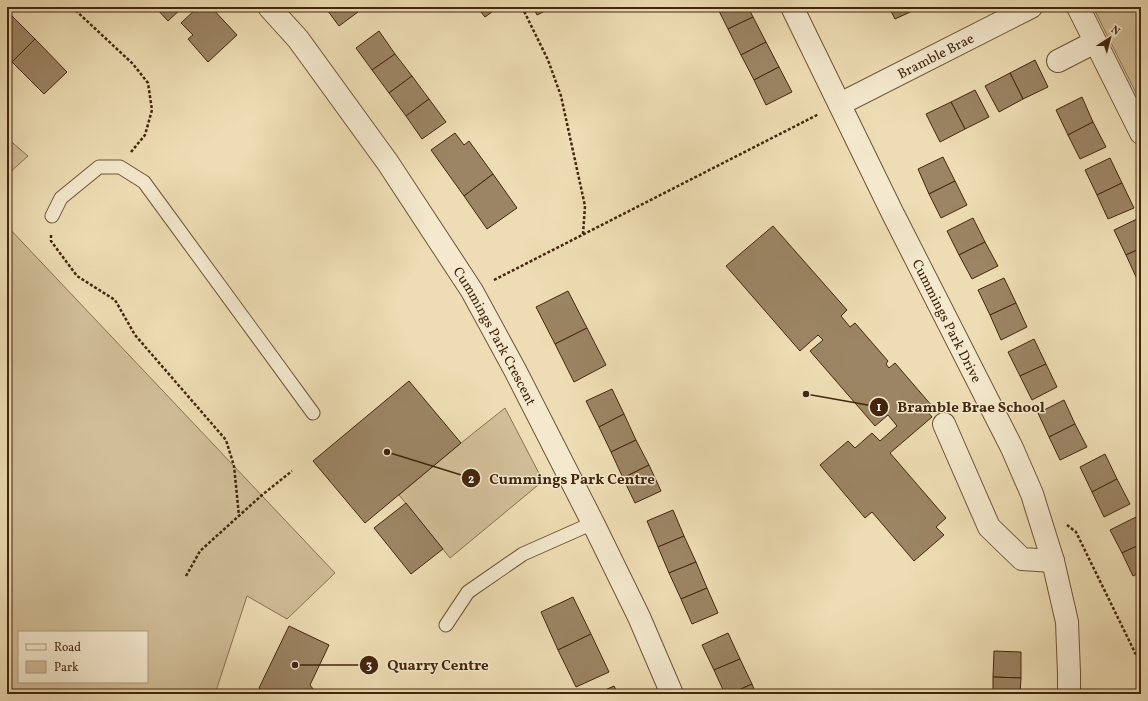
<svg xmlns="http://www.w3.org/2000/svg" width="1148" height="701" font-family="Vollkorn,serif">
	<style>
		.green { fill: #d1be98; stroke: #8a7252; fill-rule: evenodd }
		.building { fill: #9c8564; stroke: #43260d }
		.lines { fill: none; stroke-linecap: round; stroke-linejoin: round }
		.service-casing { stroke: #6e5437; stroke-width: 15 }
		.minor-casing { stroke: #6e5437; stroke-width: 24 }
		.path { stroke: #43260d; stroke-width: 2.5; stroke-dasharray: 3 2; stroke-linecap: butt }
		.service { stroke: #f4e9ce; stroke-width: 13 }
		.minor { stroke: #f4e9ce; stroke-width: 22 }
		.labels { text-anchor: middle; stroke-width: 3; stroke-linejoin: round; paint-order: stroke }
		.street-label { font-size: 14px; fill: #43260d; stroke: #f4e9ce }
		.leader { fill: none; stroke: #43260d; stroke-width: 1.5 }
		.callout-dot { fill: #43260d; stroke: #f4e9ce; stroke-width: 1.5 }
		.mark-label { font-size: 12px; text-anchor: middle; font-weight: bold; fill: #fff }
		.callout-label { font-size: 15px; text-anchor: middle; font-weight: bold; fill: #43260d; stroke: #f4e9ce; stroke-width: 3; stroke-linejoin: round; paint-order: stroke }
	</style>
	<rect width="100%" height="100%" fill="#eeddb4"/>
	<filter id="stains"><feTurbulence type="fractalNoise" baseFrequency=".005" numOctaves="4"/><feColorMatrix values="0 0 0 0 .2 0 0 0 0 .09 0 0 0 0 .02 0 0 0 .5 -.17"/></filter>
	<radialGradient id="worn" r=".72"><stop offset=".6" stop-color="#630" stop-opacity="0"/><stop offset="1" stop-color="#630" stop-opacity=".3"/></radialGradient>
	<g class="green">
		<path d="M1093 7H1135L1141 21V103Z"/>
		<path d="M7 138 28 156 7 175Z"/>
		<path d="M7 226 335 573 287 619 247 596 215 694H7ZM19 632H147V682H19Z"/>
		<path d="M505 408 543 481 450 558 399 495 461 443Z"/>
	</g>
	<g class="building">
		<path d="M155 7H183L168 21Z"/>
		<path d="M198 7H211L237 35 208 62 188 39 193 35 181 23Z"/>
		<path d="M325 7H360L362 9 339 26Z"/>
		<path d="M477 7H499L485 17Z"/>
		<path d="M533 7H553L537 15Z"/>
		<path d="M717 7H748L753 17 728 29Z"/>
		<path d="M889 7H921L895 19Z"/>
		<path d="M7 11 35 39 12 62 7 57Z"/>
		<path d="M753 17 766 42 741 55 728 29Z"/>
		<path d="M379 31 395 54 372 70 356 48Z"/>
		<path d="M35 39 67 72 44 94 12 62Z"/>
		<path d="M766 42 779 67 754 80 741 55Z"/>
		<path d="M395 54 412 76 389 93 372 70Z"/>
		<path d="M1035 60 1048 87 1023 99 1010 73Z"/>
		<path d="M779 67 792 92 766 105 754 80Z"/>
		<path d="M1010 73 1023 99 999 112 985 86Z"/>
		<path d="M412 76 429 99 406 116 389 93Z"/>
		<path d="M975 90 989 117 965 129 951 102Z"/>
		<path d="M1082 97 1093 122 1068 135 1056 110Z"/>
		<path d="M429 99 446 122 422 139 406 116Z"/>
		<path d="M951 102 965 129 940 142 926 114Z"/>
		<path d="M1093 122 1106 147 1080 159 1068 135Z"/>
		<path d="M455 133 464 145 469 141 493 174 464 196 431 150Z"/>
		<path d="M943 157 955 181 929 194 918 169Z"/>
		<path d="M1110 158 1122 183 1097 195 1085 170Z"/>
		<path d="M493 174 517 208 487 229 464 196Z"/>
		<path d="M955 181 967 205 941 218 929 194Z"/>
		<path d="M1122 183 1134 208 1108 219 1097 195Z"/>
		<path d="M1141 217V248L1126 255 1114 230Z"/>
		<path d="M973 218 985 242 959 255 947 231Z"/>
		<path d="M773 226 847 310 841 316 850 327 855 323 888 361 886 364 889 368 895 363 932 406 927 411 932 417 890 453 946 518 936 527 944 535 914 561 872 512 865 518 820 465 848 441 855 448 872 433 880 441 897 426 888 415 875 426 810 351 823 340 818 335 800 351 726 266Z"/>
		<path d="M985 242 998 266 972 279 959 255Z"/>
		<path d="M1141 248V277L1137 279 1126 255Z"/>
		<path d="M1004 278 1016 303 990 315 978 290Z"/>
		<path d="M568 291 587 328 555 344 536 307Z"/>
		<path d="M1016 303 1027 327 1001 340 990 315Z"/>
		<path d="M587 328 606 365 574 382 555 344Z"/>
		<path d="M1034 339 1046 364 1020 376 1008 352Z"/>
		<path d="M1046 364 1057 387 1032 400 1020 376Z"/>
		<path d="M409 381 461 443 365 523 313 461Z"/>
		<path d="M612 389 624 414 599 427 586 401Z"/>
		<path d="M1064 400 1075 424 1049 437 1038 413Z"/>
		<path d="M624 414 636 440 611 452 599 427Z"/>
		<path d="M1075 424 1087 447 1060 460 1049 437Z"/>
		<path d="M636 440 649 465 623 478 611 452Z"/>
		<path d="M1105 454 1117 479 1092 492 1080 467Z"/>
		<path d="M649 465 661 491 635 503 623 478Z"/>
		<path d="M1117 479 1130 504 1104 517 1092 492Z"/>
		<path d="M406 503 443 549 411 574 374 528Z"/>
		<path d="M673 510 684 536 658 547 647 521Z"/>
		<path d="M1136 517 1141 528V544L1122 553 1110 530Z"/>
		<path d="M684 536 696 562 669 573 658 547Z"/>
		<path d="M1141 544V572L1133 576 1122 553Z"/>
		<path d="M696 562 707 588 681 599 669 573Z"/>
		<path d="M707 588 718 613 692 624 681 599Z"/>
		<path d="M573 597 591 634 558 650 541 612Z"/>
		<path d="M289 626 329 645 310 685 317 694H264L259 688Z"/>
		<path d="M728 633 740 659 714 670 702 645Z"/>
		<path d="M591 634 609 672 576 687 558 650Z"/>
		<path d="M994 651 1021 652V678L993 677Z"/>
		<path d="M740 659 752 684 730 694H725L714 670Z"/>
		<path d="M993 677 1021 678 1020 694H993Z"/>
		<path d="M752 684 756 694H730Z"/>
		<path d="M614 686 618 694H596Z"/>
	</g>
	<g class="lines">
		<g class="service-casing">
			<g id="service">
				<path d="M52 216 61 198 99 167H120L144 182 313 413"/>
				<path d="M446 625 468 592 523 554 593 523"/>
			</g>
		</g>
		<g class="minor-casing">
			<g id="minor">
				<path id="s1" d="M269 7 298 39 388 163 472 291 515 370 593 523 639 617 672 694"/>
				<path id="s2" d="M792 7 892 212 1012 448 1032 494 1053 561 1067 622 1069 673V694"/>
				<path d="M1078 7 1141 133"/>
				<path d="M1058 61 1095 42"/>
				<path id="s3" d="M840 104 1031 7"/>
				<path d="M944 424 989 527 1022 559 1053 561"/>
			</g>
		</g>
		<g class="path">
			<path d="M72 7 133 64 148 83 152 110 145 135 131 152"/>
			<path d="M522 7 548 60 561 96 585 206 583 234"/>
			<path d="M51 235V241L77 276 115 300 135 335 226 440 234 466 239 516"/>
			<path d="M494 280 819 114"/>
			<path d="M1067 525 1076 532 1141 665"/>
			<path d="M186 576 200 551 262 495 292 471"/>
		</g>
		<use href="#service" class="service"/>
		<use href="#minor" class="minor"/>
	</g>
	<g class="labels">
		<g class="street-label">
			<text dy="5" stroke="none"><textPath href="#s3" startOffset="107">Bramble Brae</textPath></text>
			<text dy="5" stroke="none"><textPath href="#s2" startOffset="350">Cummings Park Drive</textPath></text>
			<text dy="5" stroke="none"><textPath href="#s1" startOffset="400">Cummings Park Crescent</textPath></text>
		</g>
	</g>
	<path class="leader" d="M806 394L879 407M387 452L471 478M295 665L369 665"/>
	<g class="callout-dot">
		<circle cx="806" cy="394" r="4"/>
		<circle cx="387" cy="452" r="4"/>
		<circle cx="295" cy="665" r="4"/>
		<circle cx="879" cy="407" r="10"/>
		<circle cx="471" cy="478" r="10"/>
		<circle cx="369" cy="665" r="10"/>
	</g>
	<g class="mark-label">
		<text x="879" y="411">1</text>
		<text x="471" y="483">2</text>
		<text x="369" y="669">3</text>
	</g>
	<g class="callout-label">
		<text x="971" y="412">Bramble Brae School</text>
		<text x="572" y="484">Cummings Park Centre</text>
		<text x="438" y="670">Quarry Centre</text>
	</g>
	<rect width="1148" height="701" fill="none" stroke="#eeddb4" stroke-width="24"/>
	<rect x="8" y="8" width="1132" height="685" fill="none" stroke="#43260d" stroke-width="2"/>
	<rect x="12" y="12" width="1124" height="677" fill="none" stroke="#43260d"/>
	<rect x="18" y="631" width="130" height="52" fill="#f4e9ce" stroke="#ad9b81"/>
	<rect x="26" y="644" width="20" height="6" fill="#f4e9ce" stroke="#ad9b81"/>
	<text x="54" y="651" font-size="12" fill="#43260d">Road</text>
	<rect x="26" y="661" width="20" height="12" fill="#d1be98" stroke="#ad9b81"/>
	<text x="54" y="671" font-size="12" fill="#43260d">Park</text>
	<g transform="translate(1110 38) rotate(36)" stroke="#f4e9ce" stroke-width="3" paint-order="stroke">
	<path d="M0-3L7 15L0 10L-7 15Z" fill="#43260d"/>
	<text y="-6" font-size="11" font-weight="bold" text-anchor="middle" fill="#43260d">N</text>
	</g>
	<rect width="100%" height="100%" filter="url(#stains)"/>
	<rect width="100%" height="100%" fill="url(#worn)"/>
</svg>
